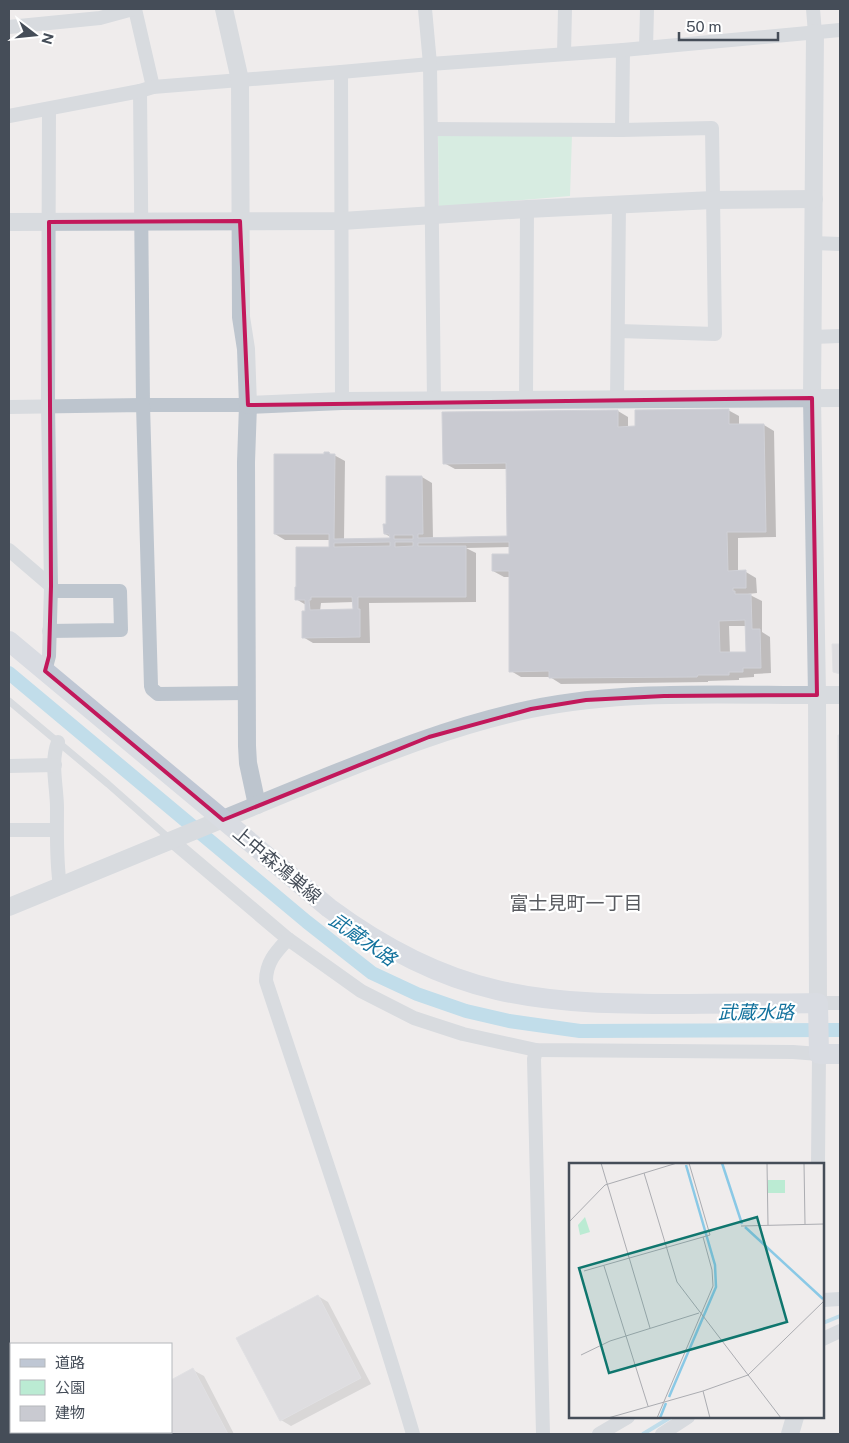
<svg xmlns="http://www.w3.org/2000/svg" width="849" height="1443" font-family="'Public Sans','Noto Sans JP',sans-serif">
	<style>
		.green { fill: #bbebd3 }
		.shadow { fill: #0003; fill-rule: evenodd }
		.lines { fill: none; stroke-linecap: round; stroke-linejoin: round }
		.stream { stroke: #8ac9e6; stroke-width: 4 }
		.canal { stroke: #8ac9e6; stroke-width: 14 }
		.building { fill: #c9cad1; stroke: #d0d1d7; fill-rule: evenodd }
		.service { stroke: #bdc5ce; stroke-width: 7 }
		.minor { stroke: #bdc5ce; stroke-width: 14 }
		.tertiary { stroke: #bdc5ce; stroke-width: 18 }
		.secondary { stroke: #bfc7d4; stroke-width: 20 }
		.marked { fill: none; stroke: #c2185b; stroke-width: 4; stroke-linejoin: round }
		.labels { text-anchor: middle; stroke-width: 4.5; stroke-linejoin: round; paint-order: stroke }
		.street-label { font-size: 18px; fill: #454d58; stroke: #fff }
		.neighbourhood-label { font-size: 19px; fill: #595b60; stroke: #fff }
		.water-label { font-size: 19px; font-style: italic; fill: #13729d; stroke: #fff }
		.inset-river { fill: none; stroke: #8ac9e6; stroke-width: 2.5 }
		.inset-road { fill: none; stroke: #abacb1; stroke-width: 1 }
		.view { fill: #0f766e; fill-opacity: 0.15; stroke: #0f766e; stroke-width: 2.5 }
		.inset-edge { fill: none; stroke: #454d58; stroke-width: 2.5 }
	</style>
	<rect width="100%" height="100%" fill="#efecec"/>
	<path class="green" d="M438 135H572L570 196 439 207Z"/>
	<g class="shadow">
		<path d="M728 410 739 416V426L764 425 774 431 776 537 738 538V572H746L756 578 757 593 748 594 762 601V632L770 637 771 673 754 674V677L739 678V680L708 681V682L561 684 550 677H521L511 671 510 577H504L493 571 510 555V547L466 548 476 553V602L369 603 370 643H313L303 637 306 605 296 599 298 588 330 548V540H285L275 534 334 455 345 461 344 540H391V537L385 534 387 525 422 477 432 483 433 539 508 538 507 469H455L444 463 618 411 628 417V428ZM354 602V611H320L321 603ZM729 626H747V653L730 654Z"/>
		<path d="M839 737H840V859Z"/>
		<path d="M318 1296 328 1302 371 1384 291 1426 281 1420Z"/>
		<path d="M193 1370 204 1376 234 1434H72L77 1432H171Z"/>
	</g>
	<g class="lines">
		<g class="stream">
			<path d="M823 1323 840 1316"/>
			<path d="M643 1434 671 1417"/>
		</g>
		<path class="canal" d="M9 673 307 922 372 973 417 994 466 1011 509 1021 580 1031 840 1030"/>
	</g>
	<g class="building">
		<path d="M729 409V424H764L766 532H727L728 571 746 570V588H733V591H735V594H751L752 629H760L761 668H743V672H729V675H698L697 677 549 678V671L509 672V571H492V554H509V542L418 543V546H466V597H358V609H360V637L302 638V611H305V600H295V587H296V547H329V534H274V454H324V452H329L330 454H335L334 539 390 538 389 534H384L383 524H386V476H422L423 534H418V538L507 536 506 463 443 464 442 412 618 410V427L635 426V410ZM394 535H413V539H394ZM390 542V546L334 547V543ZM395 542H413V546L395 547ZM311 597H352L353 609 310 610 309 600H311ZM745 620 746 652H720L719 621Z"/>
		<path d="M832 644H840V674L833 672Z"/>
		<path d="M838 735H840V976Z"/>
		<path d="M318 1295 361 1378 280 1421 236 1338Z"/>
		<path d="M193 1368 228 1434H69L74 1432H171V1380Z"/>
	</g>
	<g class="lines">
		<path class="service" d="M9 701 108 784 170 839"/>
		<g class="minor">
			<path d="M135 9 153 87"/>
			<path d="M425 9 430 64 623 50 622 130"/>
			<path d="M813 9 815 33"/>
			<path d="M9 27 100 18 133 9"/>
			<path d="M646 48 647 9"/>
			<path d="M623 50 840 30"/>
			<path d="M564 54 565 9"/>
			<path d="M140 91 143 405H248"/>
			<path d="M9 116 140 91 153 87 341 72"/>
			<path d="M431 129 622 130 712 128 715 334 619 331"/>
			<path d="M813 243 840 244"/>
			<path d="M813 337 840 336"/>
			<path d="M342 401 341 72 430 64 434 401"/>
			<path d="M526 401 527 209"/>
			<path d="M617 401 619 205"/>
			<path d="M9 407 143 405 151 686 152 689 158 694 247 693"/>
			<path d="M9 550 51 586"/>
			<path d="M49 631 121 630 120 591H51"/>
			<path d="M45 671 49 656 51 586 48 406 49 110"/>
			<path d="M58 742C50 762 57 787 57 808 57 835 56 860 60 886"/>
			<path d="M9 766 55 765"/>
			<path d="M9 830H56"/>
			<path d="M171 840 288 939 361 991 414 1018 463 1034 536 1050 793 1052 819 1054 818 1164"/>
			<path d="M288 939C276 952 266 962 266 981 316 1132 368 1282 413 1434"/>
			<path d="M818 1003H840"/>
			<path d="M536 1050 534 1059 543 1434"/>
			<path d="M823 1300 840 1299"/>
			<path d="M823 1339 840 1331"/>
			<path d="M599 1434 628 1417"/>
			<path d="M662 1434 688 1417"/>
		</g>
		<g class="tertiary">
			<path d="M224 9 240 80 241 317 246 349 248 405 246 462 247 746 248 763 257 805"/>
			<path d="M815 33 812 398 817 695 818 1003"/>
			<path d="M9 222 342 221 527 209 713 200 814 199"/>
			<path d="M248 405 342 401 840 398"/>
			<path d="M9 907C105 868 200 828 296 789 373 758 449 726 531 709 632 688 738 696 840 695"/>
			<path d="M790 1434 795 1417"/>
		</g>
		<path class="secondary" d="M9 641 329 908C379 945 436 976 497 990 557 1004 621 1004 682 1004 727 1003 773 1004 818 1003L819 1054H840"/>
	</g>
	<path d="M0 0H849V1443H0ZM240 221 248 405 812 398 817 695 664 696 586 700 531 709 429 737 223 820 45 671 49 656 51 586 49 222Z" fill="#efecec" fill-opacity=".55" fill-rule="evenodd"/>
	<path class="marked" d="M240 221 248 405 812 398 817 695 664 696 586 700 531 709 429 737 223 820 45 671 49 656 51 586 49 222Z"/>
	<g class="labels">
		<g class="street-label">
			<text transform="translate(277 865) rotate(40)" y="6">上中森鴻巣線</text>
		</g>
		<g class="neighbourhood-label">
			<text x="576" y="910">富士見町一丁目</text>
		</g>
		<g class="water-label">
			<text transform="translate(363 939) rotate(35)" y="7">武蔵水路</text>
			<text x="756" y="1019">武蔵水路</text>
		</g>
	</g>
	<g transform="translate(569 1163)">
		<rect width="255" height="255" fill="#efecec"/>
		<path d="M199 17H216V30H199ZM16 54 21 69 11 72 9 62Z" fill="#bbebd3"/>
		<path class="inset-river" d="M153 0 173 61M176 64 254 136M100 234 147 124 146 102 117 2M91 255 97 240"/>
		<path class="inset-road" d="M32 0 81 165M198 0 199 62M235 0 236 61M75 10 108 119 212 255M0 59 36 22 108 0M172 63 255 61M35 103 79 243M15 108 134 74M12 192 41 178 130 150M39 255 134 228M88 255 144 123 143 107 134 74 141 72 120 0M141 255 134 228 179 212 255 138"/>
		<path class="view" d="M188 54 218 159 40 210 10 105Z"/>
		<rect width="255" height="255" class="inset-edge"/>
	</g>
	<rect width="849" height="1443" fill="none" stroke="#454d58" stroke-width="20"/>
	<rect x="10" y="1343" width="162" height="90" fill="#ffffff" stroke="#b5b8bc"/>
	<rect x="20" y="1359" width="25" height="8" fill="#bfc7d4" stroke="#b5b8bc"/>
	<text x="55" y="1368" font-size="15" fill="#454d58">道路</text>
	<rect x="20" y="1380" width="25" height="15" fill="#bbebd3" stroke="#b5b8bc"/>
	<text x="55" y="1393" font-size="15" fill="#454d58">公園</text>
	<rect x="20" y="1406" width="25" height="15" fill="#c9cad1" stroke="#b5b8bc"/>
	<text x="55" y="1418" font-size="15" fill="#454d58">建物</text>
	<g transform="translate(35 35) rotate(106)" stroke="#ffffff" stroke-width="4" paint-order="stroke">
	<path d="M0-4L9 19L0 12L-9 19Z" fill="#454d58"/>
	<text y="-8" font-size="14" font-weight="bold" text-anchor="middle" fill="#454d58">N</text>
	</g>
	<path d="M679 32v8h99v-8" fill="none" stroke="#454d58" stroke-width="2.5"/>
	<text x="686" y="32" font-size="15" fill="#454d58" stroke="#ffffff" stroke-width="4" paint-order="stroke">50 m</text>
</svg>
